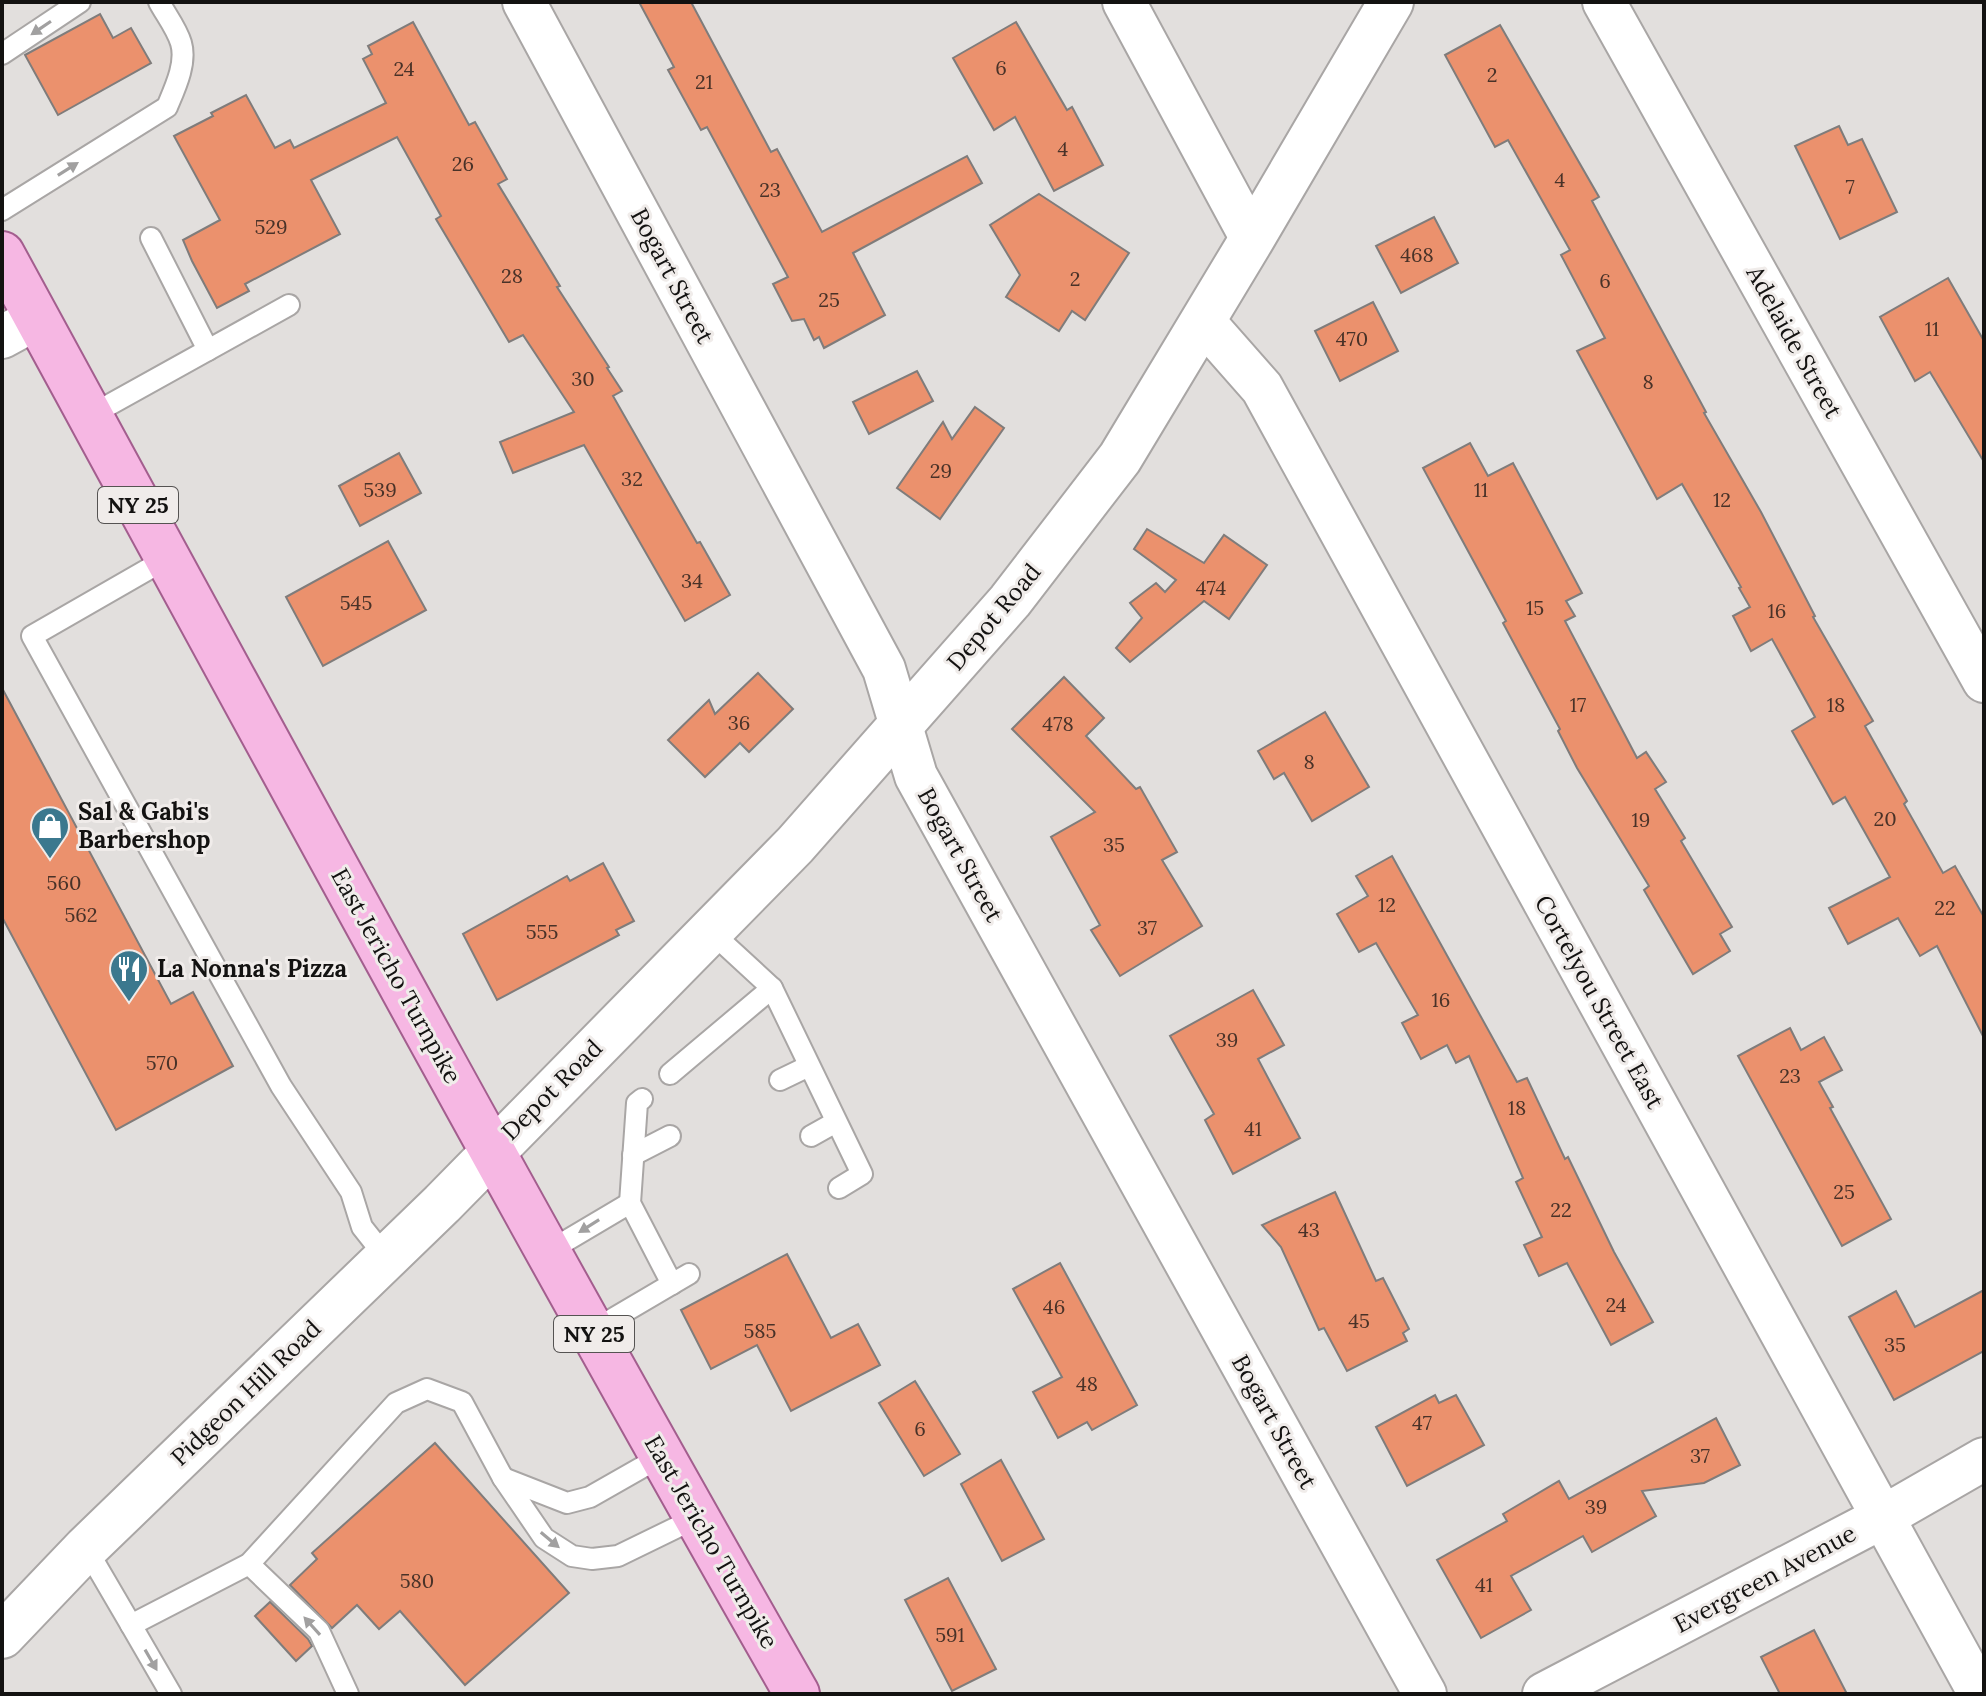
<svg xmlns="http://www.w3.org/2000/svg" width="1986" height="1696" font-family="Lora,serif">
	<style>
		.building { fill: #eb916d; stroke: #7f7c7b; stroke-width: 2 }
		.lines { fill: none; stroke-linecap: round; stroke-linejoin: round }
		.service-casing { stroke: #a9a6a5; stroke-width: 24 }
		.minor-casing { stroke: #a9a6a5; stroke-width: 46 }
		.tertiary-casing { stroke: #a9a6a5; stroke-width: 48 }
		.primary-casing { stroke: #a35e8e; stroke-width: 48 }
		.service { stroke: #fff; stroke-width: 20 }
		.minor { stroke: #fff; stroke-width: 42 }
		.tertiary { stroke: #fff; stroke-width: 44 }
		.primary { stroke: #f6b7e3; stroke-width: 44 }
		.oneway { fill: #a1a0a0 }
		.labels { text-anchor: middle; stroke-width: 6; stroke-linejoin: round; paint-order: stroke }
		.number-label { font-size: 20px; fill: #493228 }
		.shield { fill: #f0ecea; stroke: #555352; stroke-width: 2 }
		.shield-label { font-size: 22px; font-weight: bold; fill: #131211 }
		.street-label { font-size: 24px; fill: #131211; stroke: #f0ecea }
		.poi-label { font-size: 24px; font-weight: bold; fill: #131211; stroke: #f0ecea; text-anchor: start }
	</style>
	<rect width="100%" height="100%" fill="#e2dfdd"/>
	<g class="building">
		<path d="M639 2H691L771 152 777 149 822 232 967 156 982 183 853 253 885 315 824 348 819 337 814 340 804 319 792 321 773 284 788 277 707 127 701 130 668 70 674 67Z"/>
		<path d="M100 14 113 38 131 28 151 63 58 115 25 55Z"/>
		<path d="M413 22 469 125 475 122 507 179 498 184 560 286 557 287 609 367 607 368 622 391 613 396 697 543 700 542 730 595 685 621 584 445 513 473 500 442 574 412 523 335 509 342 436 219 441 216 397 137 311 180 340 234 245 284 249 291 217 308 192 261 183 240 220 220 174 136 213 116 211 113 246 95 275 148 290 140 294 148 386 103 363 59 372 54 368 46Z"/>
		<path d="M1016 22 1067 110 1072 107 1103 165 1054 191 1015 117 994 130 953 58Z"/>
		<path d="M1500 25 1599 197 1592 201 1706 412 1704 413 1761 512 1815 616 1813 617 1873 721 1865 726 1907 801 1904 804 1943 873 1955 866 1984 917V1038L1937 946 1920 956 1898 918 1848 944 1829 908 1890 877 1845 797 1833 804 1792 731 1815 717 1772 639 1751 651 1733 616 1750 607 1739 588 1741 587 1682 484 1657 499 1577 351 1605 338 1561 255 1570 250 1508 140 1495 147 1445 55Z"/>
		<path d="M1839 126 1848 145 1862 139 1897 212 1840 239 1795 146Z"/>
		<path d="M1039 194 1129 253 1085 320 1072 311 1059 331 1006 297 1020 275 990 225Z"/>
		<path d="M1434 217 1458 263 1401 293 1376 246Z"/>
		<path d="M1948 278 1984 341V462L1930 372 1915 381 1880 317Z"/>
		<path d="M1373 302 1398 351 1340 381 1315 331Z"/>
		<path d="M917 371 933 401 869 434 853 402Z"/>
		<path d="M975 407 1004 428 940 519 897 488 943 422 952 439Z"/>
		<path d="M1470 443 1488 476 1513 463 1582 593 1566 601 1575 616 1565 621 1637 758 1646 752 1666 782 1655 789 1685 838 1681 841 1732 927 1720 934 1730 951 1693 974 1644 890 1649 886 1577 768 1558 731 1560 729 1503 623 1506 621 1423 468Z"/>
		<path d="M399 453 421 493 360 526 339 486Z"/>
		<path d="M1147 529 1204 563 1224 535 1267 565 1229 619 1204 601 1130 662 1116 648 1142 618 1130 603 1156 583 1165 592 1176 580 1134 549Z"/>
		<path d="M388 541 426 610 323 666 286 597Z"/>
		<path d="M758 673 793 709 749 752 740 743 705 777 668 740 709 700 715 714Z"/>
		<path d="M1064 677 1104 718 1086 736 1136 789 1140 787 1177 852 1162 860 1202 926 1120 976 1091 930 1100 925 1051 837 1095 812 1012 729Z"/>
		<path d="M2 688 171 1004 193 992 233 1066 116 1130 2 917Z"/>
		<path d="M1325 712 1369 787 1312 821 1284 773 1274 779 1258 751Z"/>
		<path d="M1392 856 1517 1082 1527 1078 1565 1159 1568 1157 1614 1252 1653 1322 1611 1345 1567 1263 1539 1276 1524 1245 1542 1237 1516 1182 1523 1178 1469 1056 1456 1063 1447 1045 1421 1059 1402 1023 1418 1015 1376 943 1359 952 1337 914 1368 896 1356 876Z"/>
		<path d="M603 863 634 921 616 930 619 935 497 1000 463 934 567 876 570 881Z"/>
		<path d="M1253 990 1284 1045 1258 1059 1300 1138 1233 1174 1205 1120 1214 1114 1170 1036Z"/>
		<path d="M1790 1028 1801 1050 1824 1037 1842 1070 1819 1082 1833 1107 1830 1108 1891 1219 1842 1246 1738 1056Z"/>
		<path d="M1335 1192 1376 1281 1383 1278 1409 1329 1403 1333 1407 1341 1347 1371 1324 1328 1319 1330 1281 1247 1262 1225Z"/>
		<path d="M787 1254 831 1338 858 1324 880 1365 791 1411 757 1345 711 1369 681 1310Z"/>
		<path d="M1060 1263 1137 1405 1092 1430 1087 1422 1058 1438 1033 1392 1062 1377 1013 1289Z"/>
		<path d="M1984 1290V1351L1894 1400 1849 1317 1896 1291 1915 1327Z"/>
		<path d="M915 1381 960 1454 924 1476 879 1403Z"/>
		<path d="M1435 1395 1439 1403 1456 1395 1484 1445 1407 1486 1376 1427Z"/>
		<path d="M1716 1418 1740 1465 1704 1483 1642 1491 1656 1516 1592 1552 1583 1536 1511 1576 1531 1610 1481 1638 1437 1560 1507 1521 1503 1514 1559 1481 1569 1499Z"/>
		<path d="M435 1443 569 1593 465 1685 400 1611 379 1629 357 1605 332 1628 290 1585 317 1559 312 1553Z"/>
		<path d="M1001 1460 1044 1539 1002 1561 961 1484Z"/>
		<path d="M948 1578 996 1669 952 1691 905 1600Z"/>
		<path d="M270 1602 308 1639 312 1646 296 1661 255 1616Z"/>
		<path d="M1814 1630 1847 1694H1780L1761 1657Z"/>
	</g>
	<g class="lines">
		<g class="service-casing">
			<g id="service">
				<path d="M2 54 80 2"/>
				<path d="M2 210 167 107C175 88 187 63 181 43 177 29 166 15 159 2"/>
				<path d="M151 238 208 350"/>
				<path d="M91 415 289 305"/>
				<path d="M166 559 32 636 281 1086 351 1192 362 1227 385 1256"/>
				<path d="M709 930 772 988 862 1174 839 1188"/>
				<path d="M670 1074 772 988"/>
				<path d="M780 1080 809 1066"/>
				<path d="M642 1099 637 1103 630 1203 672 1284"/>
				<path d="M811 1136 836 1122"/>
				<path d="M633 1155 670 1136"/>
				<path d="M549 1251 630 1203"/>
				<path d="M592 1331 689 1274"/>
				<path d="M503 1478 567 1503 590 1497 662 1456"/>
				<path d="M86 1548 131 1625 249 1564 396 1403 427 1389 462 1402 503 1478 544 1538 572 1556 592 1559 618 1556 696 1518"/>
				<path d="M249 1564 319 1631 348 1694"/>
				<path d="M131 1625 171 1694"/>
			</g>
		</g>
		<g class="minor-casing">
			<g id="minor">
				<path d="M524 2 884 669 916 776 1425 1694"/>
				<path d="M1124 2 1252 239"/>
				<path d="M1604 2 1984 681"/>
				<path d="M1203 321 1262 388 1980 1694"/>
				<path d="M2 337 37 318"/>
				<path d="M1544 1694 1883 1517 1984 1459"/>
			</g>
		</g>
		<g class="tertiary-casing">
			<path id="tertiary" d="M2 1636 86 1548 442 1204 795 845 1010 601 1120 458 1252 239 1391 2"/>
		</g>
		<g class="primary-casing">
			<path id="primary" d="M2 254C264 735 525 1218 797 1694"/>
		</g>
		<use href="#service" class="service"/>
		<use href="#minor" class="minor"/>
		<use href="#tertiary" class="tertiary"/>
		<use href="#primary" class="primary"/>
	</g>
	<defs><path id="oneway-solid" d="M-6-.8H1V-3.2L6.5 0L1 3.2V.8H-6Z" transform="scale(2)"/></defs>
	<g class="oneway">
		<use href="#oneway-solid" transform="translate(41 28) rotate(146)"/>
		<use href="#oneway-solid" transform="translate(68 169) rotate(-32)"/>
		<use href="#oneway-solid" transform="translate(589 1226) rotate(148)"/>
		<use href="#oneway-solid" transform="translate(550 1540) rotate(40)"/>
		<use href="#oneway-solid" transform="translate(312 1626) rotate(-132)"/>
		<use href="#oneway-solid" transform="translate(151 1660) rotate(60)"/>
	</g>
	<defs>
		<g id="shop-pin" transform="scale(2)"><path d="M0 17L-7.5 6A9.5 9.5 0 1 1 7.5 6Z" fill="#3b788e" stroke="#f0ecea"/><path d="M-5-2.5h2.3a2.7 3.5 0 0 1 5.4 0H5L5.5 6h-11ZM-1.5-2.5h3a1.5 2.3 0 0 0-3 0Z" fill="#fff"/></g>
		<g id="restaurant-pin" transform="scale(2)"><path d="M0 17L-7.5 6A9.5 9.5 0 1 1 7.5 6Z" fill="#3b788e" stroke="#f0ecea"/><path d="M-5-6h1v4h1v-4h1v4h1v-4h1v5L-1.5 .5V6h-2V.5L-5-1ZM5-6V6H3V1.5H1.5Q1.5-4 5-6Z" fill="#fff"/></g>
	</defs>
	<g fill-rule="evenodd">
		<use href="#shop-pin" x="50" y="826"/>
		<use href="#restaurant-pin" x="129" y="969"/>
	</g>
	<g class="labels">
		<g class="number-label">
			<text x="1001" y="75">6</text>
			<text x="404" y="76">24</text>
			<text x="1492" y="82">2</text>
			<text x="704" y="89">21</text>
			<text x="1063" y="156">4</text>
			<text x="463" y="171">26</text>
			<text x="1560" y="187">4</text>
			<text x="1850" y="194">7</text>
			<text x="770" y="197">23</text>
			<text x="271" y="234">529</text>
			<text x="1417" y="262">468</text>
			<text x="512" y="283">28</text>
			<text x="1075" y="286">2</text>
			<text x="1605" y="288">6</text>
			<text x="829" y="307">25</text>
			<text x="1932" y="336">11</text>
			<text x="1352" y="346">470</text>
			<text x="583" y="386">30</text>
			<text x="1648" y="389">8</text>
			<text x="941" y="478">29</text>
			<text x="632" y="486">32</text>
			<text x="380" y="497">539</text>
			<text x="1481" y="497">11</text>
			<text x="1722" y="507">12</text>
			<text x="692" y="588">34</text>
			<text x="1211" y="595">474</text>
			<text x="356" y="610">545</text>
			<text x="1535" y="615">15</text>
			<text x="1777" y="618">16</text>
			<text x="1578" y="712">17</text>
			<text x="1836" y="712">18</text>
			<text x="739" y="730">36</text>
			<text x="1058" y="731">478</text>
			<text x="1309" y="769">8</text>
			<text x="1885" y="826">20</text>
			<text x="1641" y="827">19</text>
			<text x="1114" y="852">35</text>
			<text x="64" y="890">560</text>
			<text x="1387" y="912">12</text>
			<text x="1945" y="915">22</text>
			<text x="81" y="922">562</text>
			<text x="1147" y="935">37</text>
			<text x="542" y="939">555</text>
			<text x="1441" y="1007">16</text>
			<text x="1227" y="1047">39</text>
			<text x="162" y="1070">570</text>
			<text x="1790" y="1083">23</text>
			<text x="1517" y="1115">18</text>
			<text x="1253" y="1136">41</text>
			<text x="1844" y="1199">25</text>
			<text x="1561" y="1217">22</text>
			<text x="1309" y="1237">43</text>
			<text x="1616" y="1312">24</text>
			<text x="1054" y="1314">46</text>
			<text x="1359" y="1328">45</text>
			<text x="760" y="1338">585</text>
			<text x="1895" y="1352">35</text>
			<text x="1087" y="1391">48</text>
			<text x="1422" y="1430">47</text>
			<text x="920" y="1436">6</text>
			<text x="1700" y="1463">37</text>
			<text x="1596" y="1514">39</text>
			<text x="417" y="1588">580</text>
			<text x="1484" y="1592">41</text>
			<text x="950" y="1642">591</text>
		</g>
		<g class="shield">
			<rect x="98" y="487" width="80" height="36" rx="6"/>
			<rect x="554" y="1316" width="80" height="36" rx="6"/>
		</g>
		<g class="shield-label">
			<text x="138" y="513">NY 25</text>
			<text x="594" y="1342">NY 25</text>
		</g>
		<g class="street-label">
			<text transform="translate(672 276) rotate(62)" y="8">Bogart Street</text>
			<text transform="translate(1794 342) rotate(61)" y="8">Adelaide Street</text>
			<text transform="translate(994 617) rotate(-50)" y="8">Depot Road</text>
			<text transform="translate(960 855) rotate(61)" y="8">Bogart Street</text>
			<text transform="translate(396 976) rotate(61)" y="8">East Jericho Turnpike</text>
			<text transform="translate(1599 1002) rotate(61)" y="8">Cortelyou Street East</text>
			<text transform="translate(552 1090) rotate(-45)" y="8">Depot Road</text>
			<text transform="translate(246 1393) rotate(-44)" y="8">Pidgeon Hill Road</text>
			<text transform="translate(1274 1422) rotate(61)" y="8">Bogart Street</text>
			<text transform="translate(711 1542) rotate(60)" y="8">East Jericho Turnpike</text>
			<text transform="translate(1765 1579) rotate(-28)" y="8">Evergreen Avenue</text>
		</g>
		<g class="poi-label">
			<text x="78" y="820">Sal &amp; Gabi's<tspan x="78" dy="28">Barbershop</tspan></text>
			<text x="157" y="977">La Nonna's Pizza</text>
		</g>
	</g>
	<rect width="1986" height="1696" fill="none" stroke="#131211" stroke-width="8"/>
</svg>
